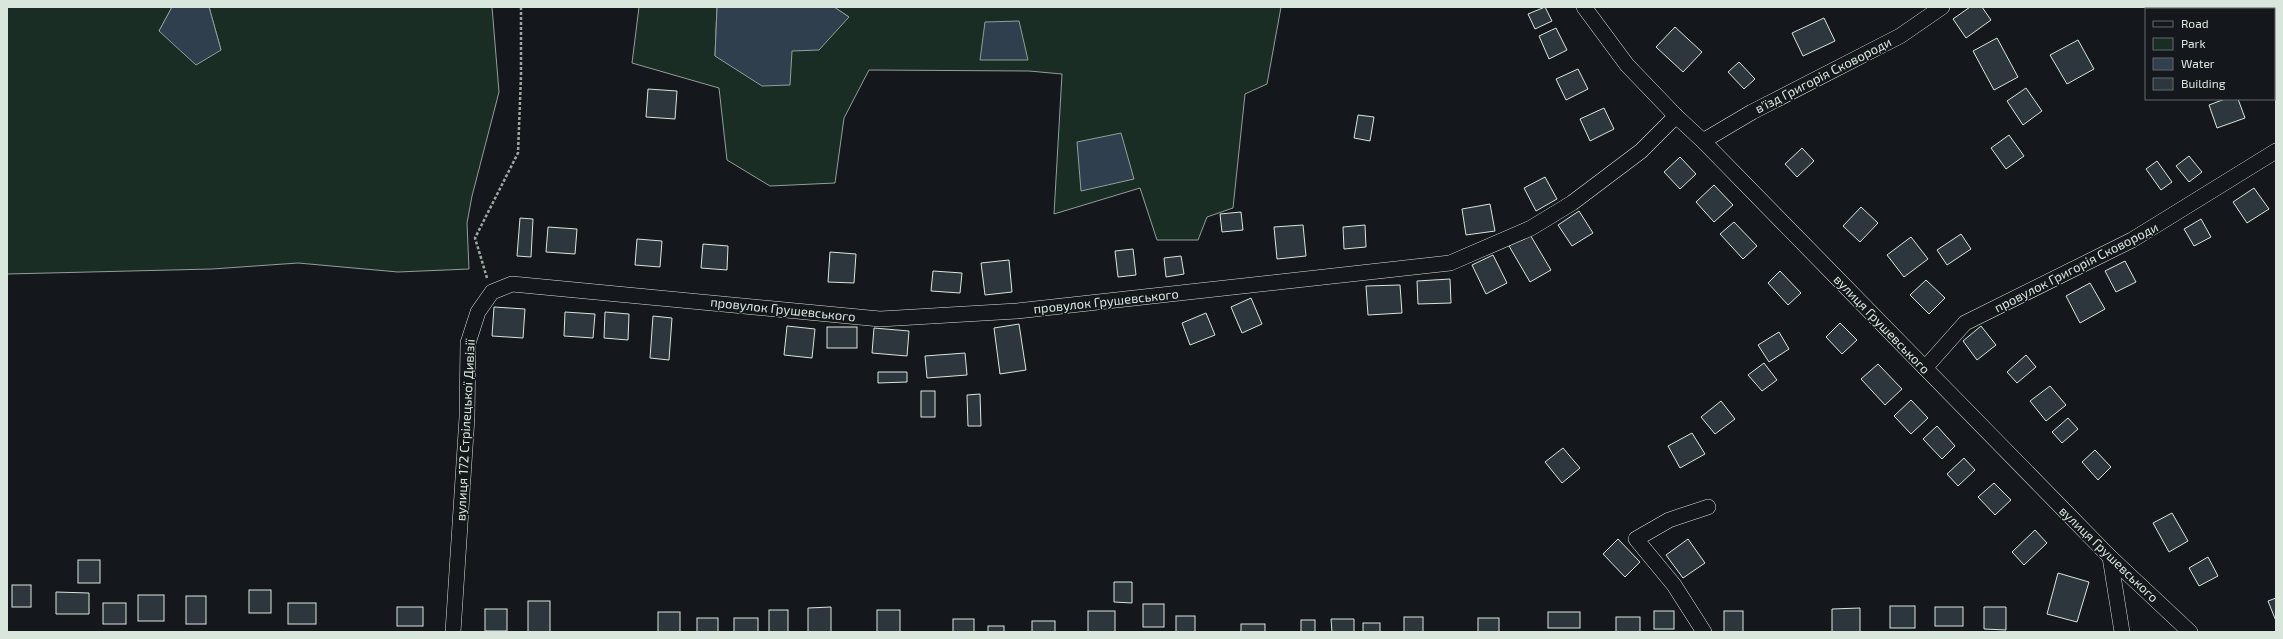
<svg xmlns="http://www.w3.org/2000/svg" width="2283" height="639" font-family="'Exo 2',sans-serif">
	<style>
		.green { fill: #1a2d24; stroke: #939e99 }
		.water { fill: #2f3f4d; stroke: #939e99 }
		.building { fill: #2c363c; stroke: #d8e6dc }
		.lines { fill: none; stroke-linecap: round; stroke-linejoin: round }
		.minor-casing { stroke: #d8e6dc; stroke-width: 16 }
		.path { stroke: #9da8a2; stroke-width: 2.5; stroke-dasharray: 3 2; stroke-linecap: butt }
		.minor { stroke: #14181c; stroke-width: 15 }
		.labels { text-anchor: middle; stroke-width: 3; stroke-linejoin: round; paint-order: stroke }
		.street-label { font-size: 13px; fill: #d8e6dc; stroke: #14181c }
	</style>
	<rect width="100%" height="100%" fill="#14181c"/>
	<g class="green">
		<path d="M7 7H172L159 31 221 50 209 7H492L499 92 472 196 467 223 469 269 398 272 298 263 212 269 7 274Z"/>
		<path d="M639 7H717L715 56 792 51 849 17 834 7H1281L1267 84 1245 94 1233 208 1207 217 1198 240H1157L1140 188 1054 214 1062 74 1029 71 869 70 844 118 835 183 770 186 727 160 719 88 632 63Z"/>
	</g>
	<g class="water">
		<path d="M172 7H209L221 50 196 65 159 31Z"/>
		<path d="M717 7H834L849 17 819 50 792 51 790 85 762 86 715 56Z"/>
		<path d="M1019 21 1028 60H980L985 22Z"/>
		<path d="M1121 133 1134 179 1081 191 1077 142Z"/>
	</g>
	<g class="building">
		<path d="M1545 7 1552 21 1535 29 1528 14Z"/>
		<path d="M1970 7H1982L1991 20 1966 38 1953 19Z"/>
		<path d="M1824 18 1835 41 1803 56 1792 33Z"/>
		<path d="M1675 27 1702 52 1683 72 1656 47Z"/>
		<path d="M1556 28 1567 50 1549 59 1539 36Z"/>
		<path d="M1997 38 2018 77 1994 90 1973 51Z"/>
		<path d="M2078 40 2094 69 2067 84 2050 55Z"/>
		<path d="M1739 62 1755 79 1744 89 1728 72Z"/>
		<path d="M1578 69 1588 89 1566 100 1556 79Z"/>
		<path d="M2276 84V99L2274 94V85Z"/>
		<path d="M2026 88 2042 111 2023 125 2007 101Z"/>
		<path d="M648 89 677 91 675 119 646 117Z"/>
		<path d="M2225 99H2238L2245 118 2217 128 2209 105Z"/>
		<path d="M1604 108 1614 129 1590 141 1580 119Z"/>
		<path d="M1358 115 1374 117 1370 141 1354 138Z"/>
		<path d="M2009 135 2024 156 2006 169 1991 148Z"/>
		<path d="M1802 148 1814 161 1797 177 1785 164Z"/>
		<path d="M2189 156 2202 172 2189 182 2176 166Z"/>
		<path d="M1680 157 1696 174 1680 189 1664 172Z"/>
		<path d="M2157 161 2172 182 2161 190 2146 169Z"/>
		<path d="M1545 177 1557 199 1536 211 1524 188Z"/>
		<path d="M1714 185 1733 205 1714 222 1696 202Z"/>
		<path d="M2254 188 2269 209 2247 223 2233 202Z"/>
		<path d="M1490 204 1495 231 1466 235 1462 209Z"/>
		<path d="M1861 207 1878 223 1860 242 1843 226Z"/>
		<path d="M1579 211 1593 233 1572 246 1558 225Z"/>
		<path d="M1241 212 1243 230 1222 232 1220 214Z"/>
		<path d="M520 218 533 219 531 257 517 256Z"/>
		<path d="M2201 219 2211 237 2194 246 2184 229Z"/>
		<path d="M1734 222 1757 246 1743 259 1720 234Z"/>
		<path d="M1303 225 1306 256 1277 259 1274 227Z"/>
		<path d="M1365 225 1366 247 1344 249 1343 227Z"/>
		<path d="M548 227 577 229 575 254 546 252Z"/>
		<path d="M1529 233 1551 270 1530 282 1509 246Z"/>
		<path d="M1961 234 1971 249 1947 265 1937 250Z"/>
		<path d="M1911 237 1928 259 1904 277 1887 255Z"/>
		<path d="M637 239 662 241 660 267 635 265Z"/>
		<path d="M703 244 728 246 727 270 701 268Z"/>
		<path d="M1133 249 1136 275 1118 277 1115 251Z"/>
		<path d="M830 252 856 254 854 283 828 282Z"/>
		<path d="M1493 255 1507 283 1486 294 1472 265Z"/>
		<path d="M1181 256 1184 274 1166 277 1164 258Z"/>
		<path d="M1009 260 1012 292 985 295 981 263Z"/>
		<path d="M2125 261 2136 282 2116 292 2105 271Z"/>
		<path d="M933 271 962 273 960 293 931 291Z"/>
		<path d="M1780 271 1801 293 1788 305 1768 283Z"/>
		<path d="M1450 279 1451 303 1418 304 1417 281Z"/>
		<path d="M1926 280 1945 298 1929 314 1910 295Z"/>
		<path d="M2090 283 2105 309 2080 323 2066 296Z"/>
		<path d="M1400 285 1402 313 1368 315 1366 286Z"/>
		<path d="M1251 298 1262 324 1242 333 1231 307Z"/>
		<path d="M494 307 525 309 523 338 492 336Z"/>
		<path d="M565 312 595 314 593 338 564 336Z"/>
		<path d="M605 312 629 314 628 340 604 338Z"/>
		<path d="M1206 313 1215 335 1190 345 1182 323Z"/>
		<path d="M653 316 672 318 669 360 650 358Z"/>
		<path d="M1840 323 1857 340 1842 354 1826 337Z"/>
		<path d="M1019 324 1026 370 1000 374 994 328Z"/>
		<path d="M787 326 815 329 812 358 784 355Z"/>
		<path d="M1981 326 1996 345 1977 360 1963 341Z"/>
		<rect x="827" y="327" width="30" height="21"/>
		<path d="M874 328 909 331 907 356 872 353Z"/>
		<path d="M1779 332 1789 349 1769 362 1758 345Z"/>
		<path d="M965 353 967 375 927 378 925 356Z"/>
		<path d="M2026 355 2036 367 2017 383 2007 372Z"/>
		<path d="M1764 363 1777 380 1762 391 1748 375Z"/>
		<path d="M1878 364 1902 389 1885 405 1861 379Z"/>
		<path d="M878 372H907V382L878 383Z"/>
		<path d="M2050 386 2066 405 2046 421 2030 401Z"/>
		<rect x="921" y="391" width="14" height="26"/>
		<path d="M980 394 981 426H968L967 395Z"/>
		<path d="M1911 400 1928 418 1911 434 1894 416Z"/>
		<path d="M1721 401 1735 419 1715 434 1701 417Z"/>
		<path d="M2068 418 2078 429 2062 443 2052 432Z"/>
		<path d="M1937 426 1955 446 1942 459 1923 439Z"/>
		<path d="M1692 433 1705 454 1680 468 1668 446Z"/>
		<path d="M1563 448 1580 468 1562 483 1545 462Z"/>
		<path d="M2095 450 2111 467 2098 480 2082 462Z"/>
		<path d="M1964 458 1975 470 1958 486 1947 474Z"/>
		<path d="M1994 483 2011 500 1995 515 1978 497Z"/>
		<path d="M2172 513 2188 541 2169 552 2153 523Z"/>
		<path d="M2035 530 2047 543 2024 565 2012 552Z"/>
		<path d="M1618 539 1640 562 1625 577 1603 554Z"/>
		<path d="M1688 539 1705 563 1683 578 1666 555Z"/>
		<path d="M2208 557 2218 576 2199 586 2189 568Z"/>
		<rect x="78" y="560" width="22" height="23"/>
		<path d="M2058 573 2089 582 2077 622 2047 614Z"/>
		<path d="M1114 582H1132V603L1114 602Z"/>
		<rect x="12" y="585" width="19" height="22"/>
		<rect x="249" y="590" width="22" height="23"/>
		<path d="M56 592 89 593V614H56Z"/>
		<rect x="138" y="595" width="26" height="26"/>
		<rect x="186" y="596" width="20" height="28"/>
		<path d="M2276 598V621L2268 601Z"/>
		<rect x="528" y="601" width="22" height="31"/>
		<rect x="103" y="603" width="23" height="21"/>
		<rect x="288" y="603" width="28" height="21"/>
		<rect x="1143" y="604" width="21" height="23"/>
		<rect x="1890" y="606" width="25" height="22"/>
		<rect x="397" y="607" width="26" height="19"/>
		<path d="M831 607V632H808V608Z"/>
		<rect x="1935" y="607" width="28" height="19"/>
		<path d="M1984 607H2006V630L1984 629Z"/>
		<path d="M1860 608V632H1832V609Z"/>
		<rect x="485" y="609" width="22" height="22"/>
		<rect x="769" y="610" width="19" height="22"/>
		<rect x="877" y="610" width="23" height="22"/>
		<rect x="1088" y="611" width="27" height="21"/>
		<rect x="1654" y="611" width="20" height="18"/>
		<rect x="1724" y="611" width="19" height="21"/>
		<rect x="658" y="612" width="22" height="20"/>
		<rect x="1548" y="612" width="32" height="16"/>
		<rect x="1176" y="616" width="19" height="16"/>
		<rect x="1404" y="617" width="19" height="15"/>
		<rect x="1616" y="617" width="24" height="15"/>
		<rect x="697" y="618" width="21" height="14"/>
		<rect x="734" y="618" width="24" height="14"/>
		<rect x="1478" y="618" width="21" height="14"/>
		<rect x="953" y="619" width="21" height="13"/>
		<path d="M1331 619H1354V632H1332Z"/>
		<rect x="1301" y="620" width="14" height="12"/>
		<rect x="1032" y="621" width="23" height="11"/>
		<rect x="1363" y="623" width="17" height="9"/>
		<rect x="1241" y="624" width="24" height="8"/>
		<rect x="988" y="626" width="16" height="6"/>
	</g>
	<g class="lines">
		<g class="minor-casing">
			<g id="minor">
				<path d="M1584 7 1627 65 1676 116 1703 141 2110 557 2190 632"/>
				<path d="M1703 141 1752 112 1900 36 1942 7"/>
				<path d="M1925 368 1965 323 2132 240 2276 151"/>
				<path d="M2110 557 2122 632"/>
				<path d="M453 632 467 417 468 343 478 312 492 292 512 284 880 319 1017 311 1450 263 1531 228 1572 203 1641 151 1676 116"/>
				<path d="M1704 632 1674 585 1636 539 1669 520 1708 507"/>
			</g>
		</g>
		<path class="path" d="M487 278 475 238 518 153 521 76V7"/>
		<use href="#minor" class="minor"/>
	</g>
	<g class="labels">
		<g class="street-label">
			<text transform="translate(1823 75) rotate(-27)" y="5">в'їзд Григорія Сковороди</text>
			<text transform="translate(2076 267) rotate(-27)" y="5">провулок Григорія Сковороди</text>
			<text transform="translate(1106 301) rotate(-6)" y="5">провулок Грушевського</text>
			<text transform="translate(783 309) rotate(6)" y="5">провулок Грушевського</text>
			<text transform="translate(1882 324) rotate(46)" y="5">вулиця Грушевського</text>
			<text transform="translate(465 430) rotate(-87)" y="5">вулиця 172 Стрілецької Дивізії</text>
			<text transform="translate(2109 554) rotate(44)" y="5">вулиця Грушевського</text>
		</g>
	</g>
	<rect width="2283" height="639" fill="none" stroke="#d8e6dc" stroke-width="16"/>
	<rect x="2145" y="8" width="130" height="92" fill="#14181c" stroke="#626a69"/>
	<rect x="2153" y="21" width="20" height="6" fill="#14181c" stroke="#626a69"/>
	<text x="2181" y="28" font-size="12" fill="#d8e6dc">Road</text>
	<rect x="2153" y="38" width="20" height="12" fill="#1a2d24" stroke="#626a69"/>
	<text x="2181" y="48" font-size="12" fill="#d8e6dc">Park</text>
	<rect x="2153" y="58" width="20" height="12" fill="#2f3f4d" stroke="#626a69"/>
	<text x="2181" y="68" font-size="12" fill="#d8e6dc">Water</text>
	<rect x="2153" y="78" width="20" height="12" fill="#2c363c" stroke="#626a69"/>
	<text x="2181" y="88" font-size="12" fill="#d8e6dc">Building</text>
</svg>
